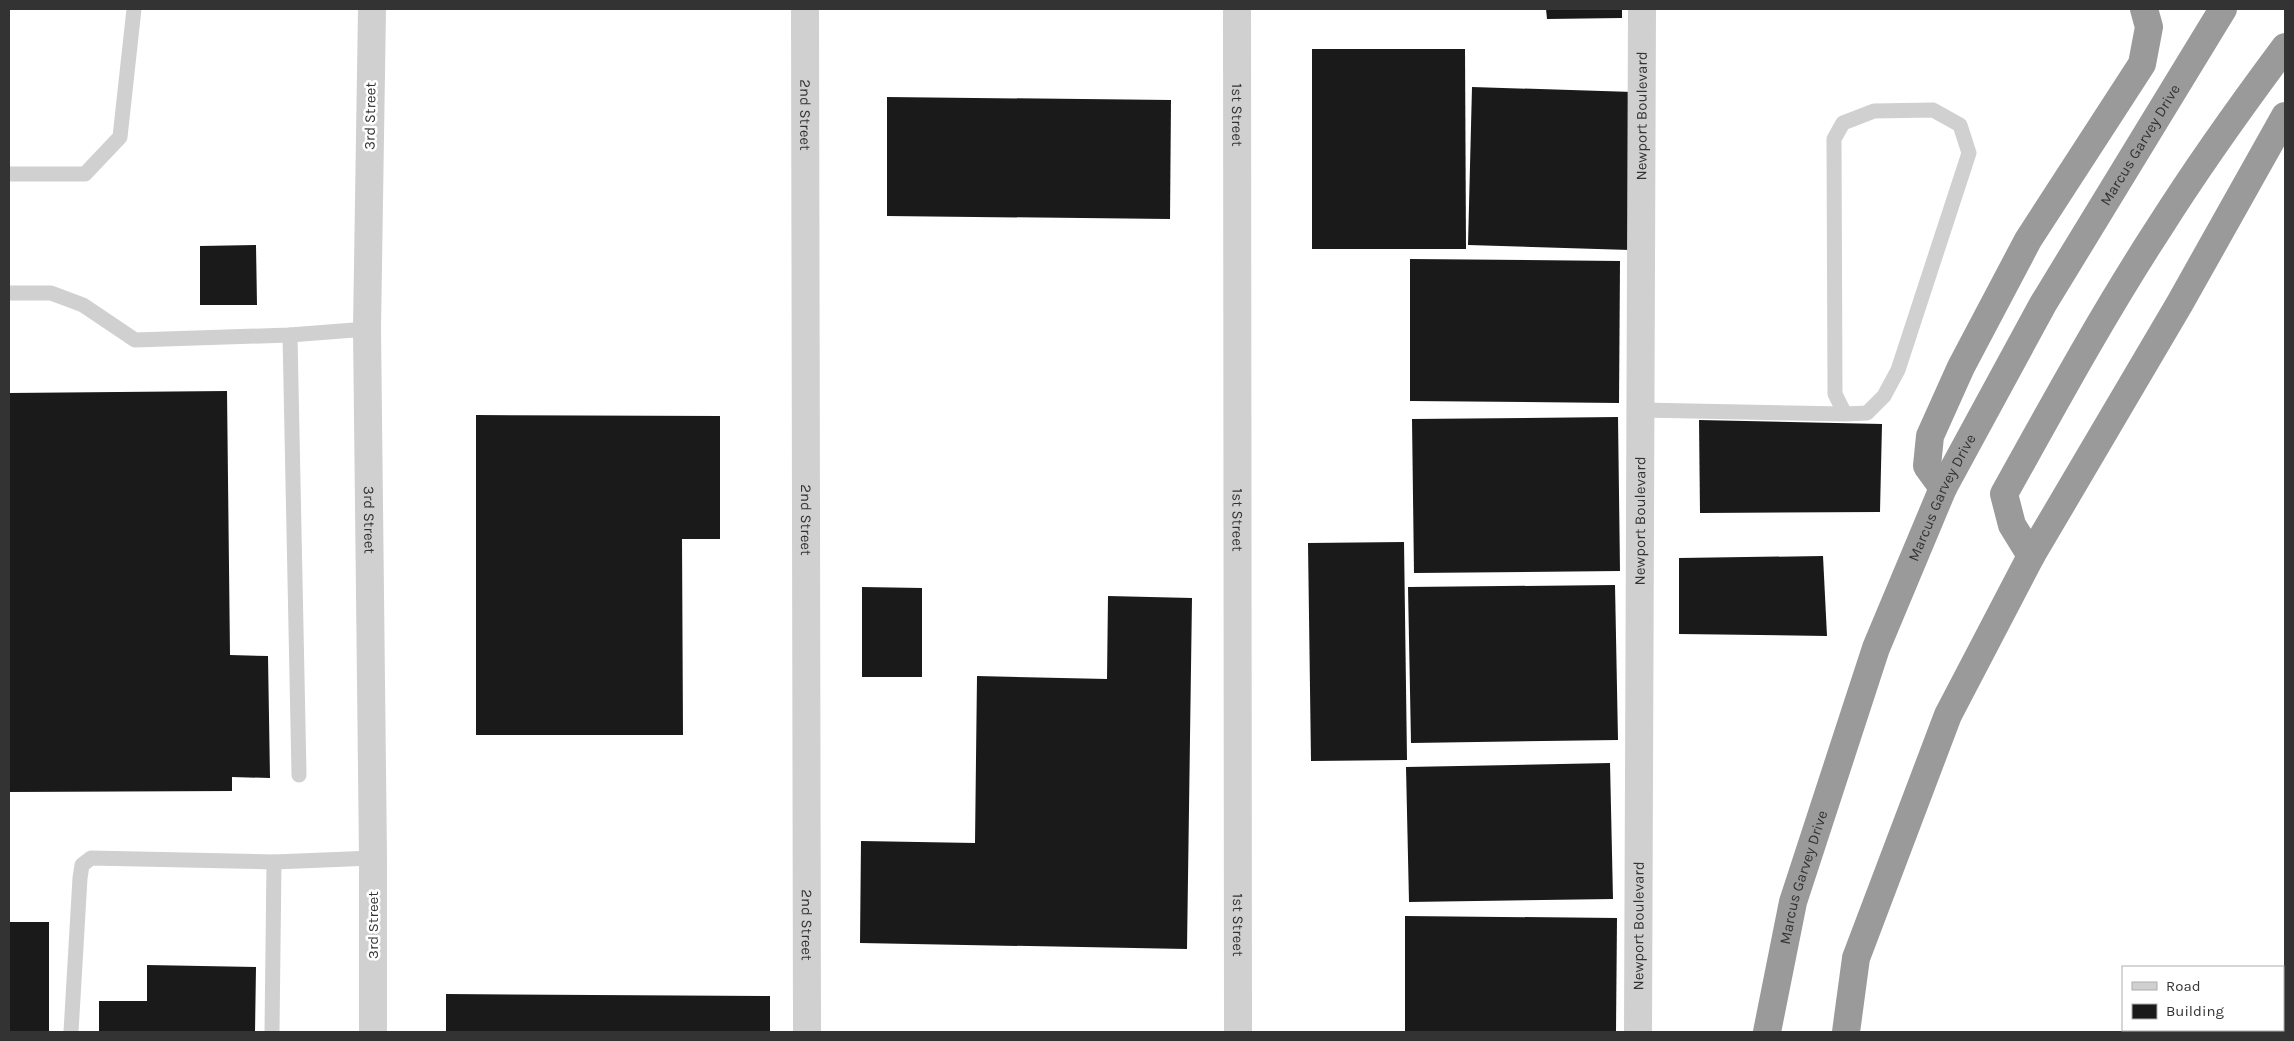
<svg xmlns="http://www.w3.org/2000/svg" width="2294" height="1041" font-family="Karla,sans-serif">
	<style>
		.building { fill: #1a1a1a }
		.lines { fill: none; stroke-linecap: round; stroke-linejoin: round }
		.lane { stroke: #d0d0d0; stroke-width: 15 }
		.street { stroke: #d0d0d0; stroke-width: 28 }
		.highway { stroke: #9a9a9a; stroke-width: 28 }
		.labels { text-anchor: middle; stroke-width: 5; stroke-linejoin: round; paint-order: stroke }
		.street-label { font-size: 15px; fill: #333; stroke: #fff }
	</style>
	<rect width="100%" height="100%" fill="#fff"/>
	<g class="building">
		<path d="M1546 9H1622V18L1547 19Z"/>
		<path d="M1312 49H1465L1466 249H1312Z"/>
		<path d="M1472 87 1633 92 1630 250 1468 245Z"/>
		<path d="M887 97 1171 100 1170 219 887 216Z"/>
		<path d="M256 245 257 305H200V246Z"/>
		<path d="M1410 259 1620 261 1619 403 1410 401Z"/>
		<path d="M227 391 230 655 268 656 270 778 232 777V791L9 792V393Z"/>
		<path d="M476 415 720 416V539H682L683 735H476Z"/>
		<path d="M1618 417 1620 571 1414 573 1412 419Z"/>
		<path d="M1699 420 1882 424 1880 512 1700 513Z"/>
		<path d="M1404 542 1407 760 1311 761 1308 543Z"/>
		<path d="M1823 556 1827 636 1679 634V558Z"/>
		<path d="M1615 585 1618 740 1411 743 1408 587Z"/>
		<path d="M862 587 922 588V677H862Z"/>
		<path d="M1108 596 1192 598 1187 949 860 943 861 841 975 843 977 676 1107 679Z"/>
		<path d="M1610 763 1613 899 1409 902 1406 767Z"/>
		<path d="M1405 916 1617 918 1616 1032H1405Z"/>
		<rect x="9" y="922" width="40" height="110"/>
		<path d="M147 965 256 967 255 1032H99V1001H147Z"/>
		<path d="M446 994 770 996V1032H446Z"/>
	</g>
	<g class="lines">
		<g class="lane">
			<path d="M9 174H85L120 137 134 9"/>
			<path d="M9 293H51L83 305 135 340 290 335 367 329"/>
			<path d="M290 335 299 775"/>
			<path d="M1641 410 1845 414 1835 394 1834 139 1843 123 1874 111 1933 110 1960 125 1969 153 1898 370 1884 396 1867 413 1845 414"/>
			<path d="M71 1032 80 878 82 865 91 858 274 862 373 858"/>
			<path d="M272 1032 274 862"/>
		</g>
		<g class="street">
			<path id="s1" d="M372 9 367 329 373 858V1032"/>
			<path id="s2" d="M805 9 807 1032"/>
			<path id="s3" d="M1237 9 1238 1032"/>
			<path id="s4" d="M1638 1032 1642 9"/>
		</g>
		<g class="highway">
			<path d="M1943 488 1927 466 1930 436 1961 367 2028 240 2142 64 2149 27 2144 9"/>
			<path d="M2031 556 2012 525 2004 494C2054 404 2103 314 2159 228 2198 166 2241 106 2285 47"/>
			<path id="s5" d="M1767 1032 1793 902 1876 648 1943 488 2043 304 2223 9"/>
			<path d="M1846 1032 1856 958 1948 715 2031 556 2180 303 2285 116"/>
		</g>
	</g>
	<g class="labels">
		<g class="street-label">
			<text transform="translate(370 116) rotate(-89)" y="5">3rd Street</text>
			<text dy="5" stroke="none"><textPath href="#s2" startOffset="106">2nd Street</textPath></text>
			<text dy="5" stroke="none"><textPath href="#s3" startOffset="106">1st Street</textPath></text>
			<text dy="5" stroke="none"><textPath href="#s4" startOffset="916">Newport Boulevard</textPath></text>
			<text dy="5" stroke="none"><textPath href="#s5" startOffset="969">Marcus Garvey Drive</textPath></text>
			<text dy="5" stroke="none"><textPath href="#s5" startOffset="564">Marcus Garvey Drive</textPath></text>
			<text dy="5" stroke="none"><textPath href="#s1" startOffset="511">3rd Street</textPath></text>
			<text dy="5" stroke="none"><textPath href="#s2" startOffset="511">2nd Street</textPath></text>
			<text dy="5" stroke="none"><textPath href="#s3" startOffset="511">1st Street</textPath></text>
			<text dy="5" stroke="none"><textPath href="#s4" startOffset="511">Newport Boulevard</textPath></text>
			<text dy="5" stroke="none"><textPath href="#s5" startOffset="159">Marcus Garvey Drive</textPath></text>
			<text transform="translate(373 925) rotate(-90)" y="5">3rd Street</text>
			<text dy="5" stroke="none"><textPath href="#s2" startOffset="916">2nd Street</textPath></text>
			<text dy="5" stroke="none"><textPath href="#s3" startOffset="916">1st Street</textPath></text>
			<text dy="5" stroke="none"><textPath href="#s4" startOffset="106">Newport Boulevard</textPath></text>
		</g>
	</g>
	<rect width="2294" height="1041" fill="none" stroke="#333333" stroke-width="20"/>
	<rect x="2122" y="966" width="162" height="65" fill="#ffffff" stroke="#adadad"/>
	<rect x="2132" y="982" width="25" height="8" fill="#d0d0d0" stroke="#adadad"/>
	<text x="2166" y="991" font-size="15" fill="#333333">Road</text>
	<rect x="2132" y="1004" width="25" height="15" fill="#1a1a1a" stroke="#adadad"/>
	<text x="2166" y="1016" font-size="15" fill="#333333">Building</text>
</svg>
